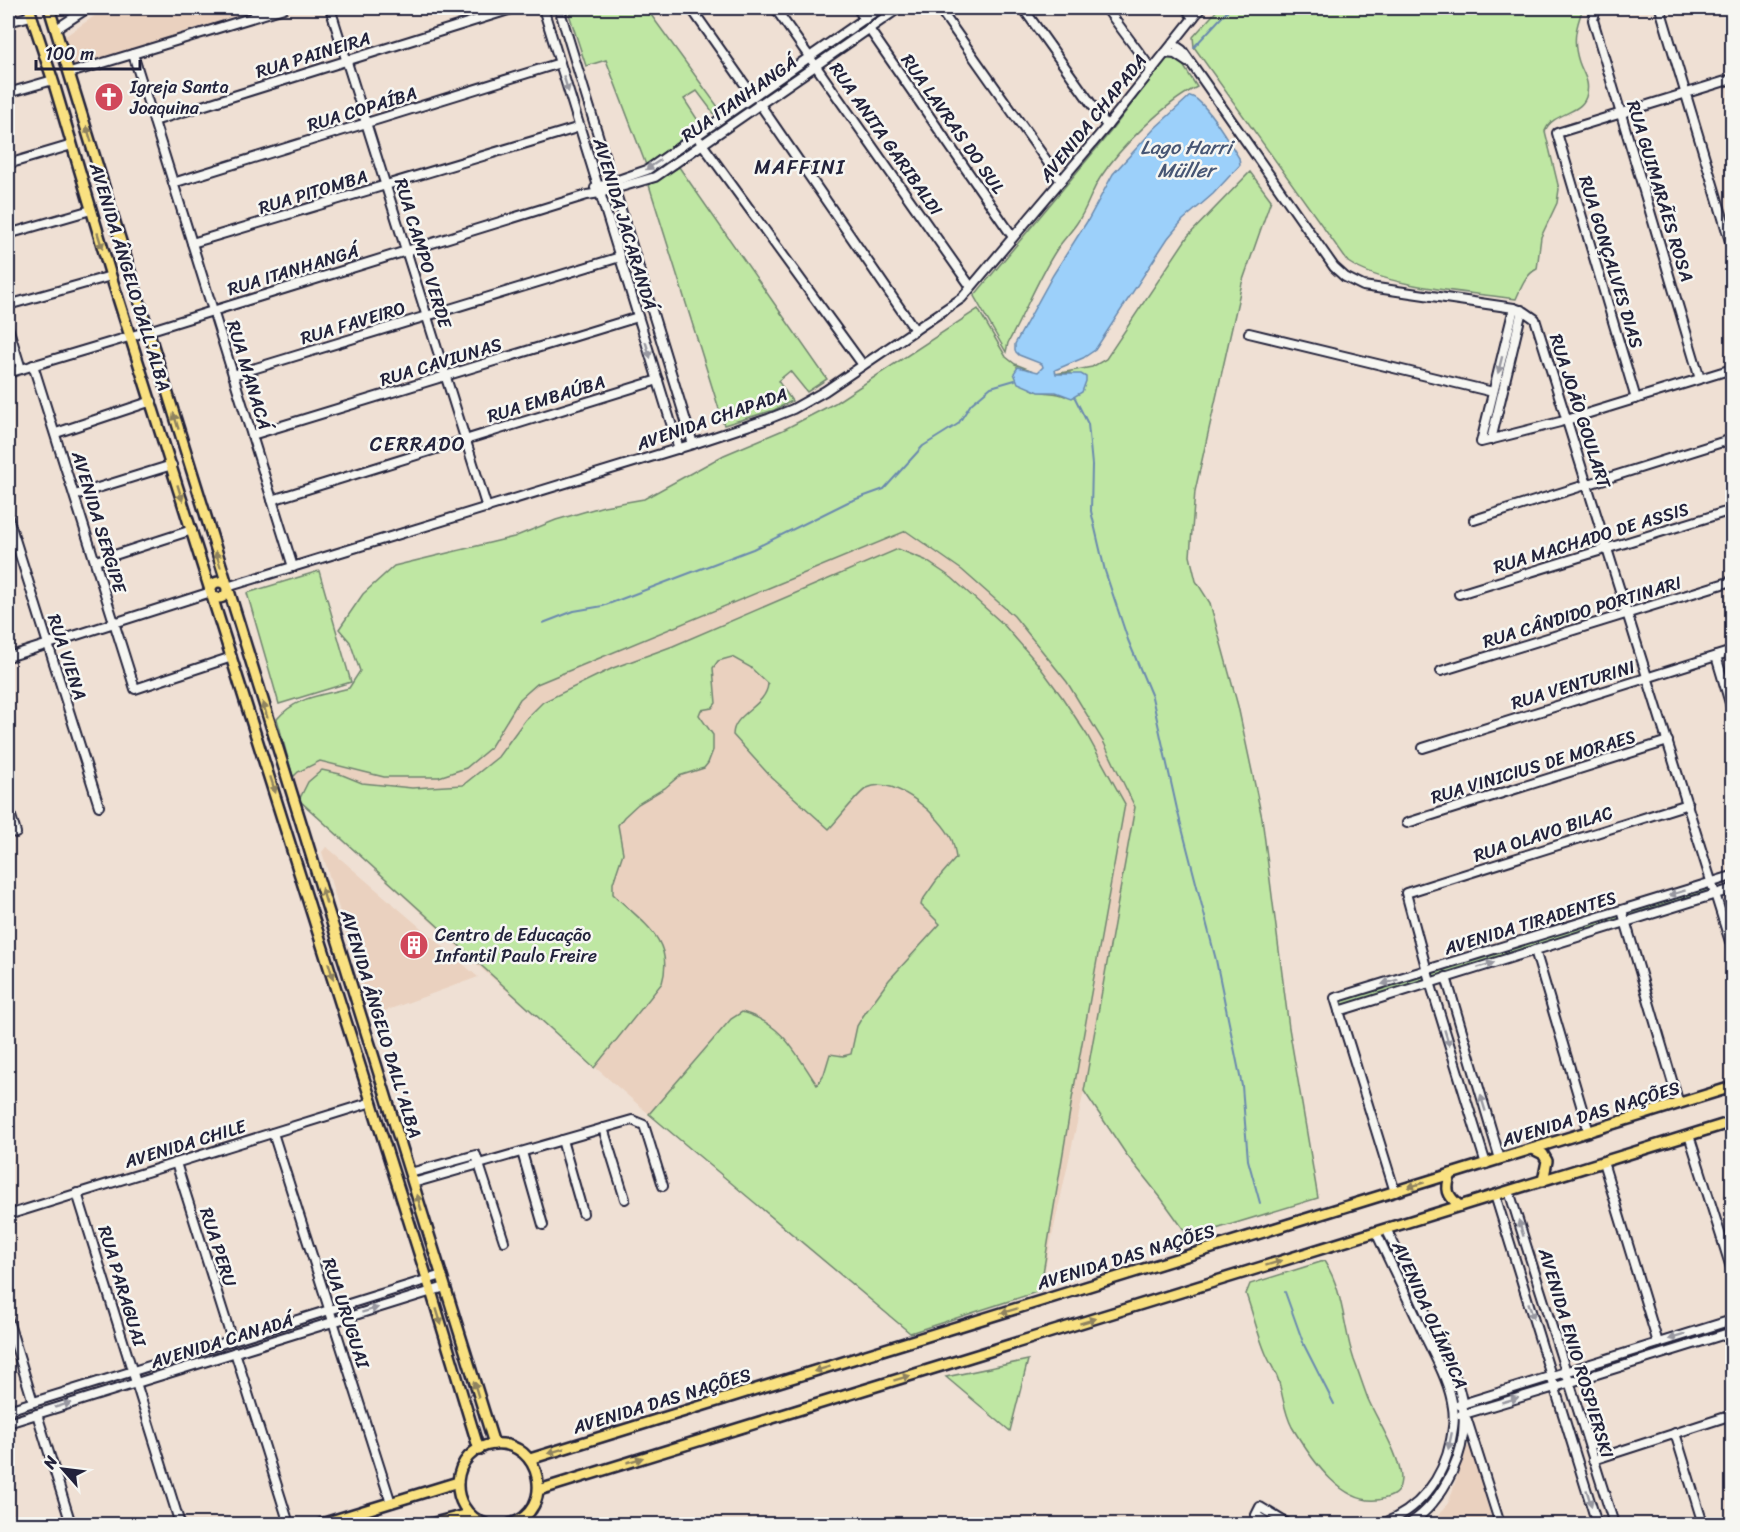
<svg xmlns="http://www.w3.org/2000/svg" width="1740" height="1532" font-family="Sriracha,sans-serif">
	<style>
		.built { fill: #ead1bf }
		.green { fill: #bfe7a3; stroke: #70846f; stroke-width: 1.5 }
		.water { fill: #9cd0fa; stroke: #6b8aae; stroke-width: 1.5 }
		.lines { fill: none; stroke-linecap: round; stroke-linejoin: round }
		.stream { stroke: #6b8aae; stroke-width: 2 }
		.minor-casing { stroke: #22223b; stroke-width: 12 }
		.major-casing { stroke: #22223b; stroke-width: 14 }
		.minor { stroke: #f6f6f2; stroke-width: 8 }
		.major { stroke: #f9e181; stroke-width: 9 }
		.oneway { fill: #9797a0 }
		.oneway2 { fill: #8e825e }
		.labels { text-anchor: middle; stroke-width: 5; stroke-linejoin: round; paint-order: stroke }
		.street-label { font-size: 18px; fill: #22223b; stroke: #f6f6f2 }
		.poi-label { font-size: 18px; fill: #22223b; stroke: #f6f6f2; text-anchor: start }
		.water-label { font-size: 20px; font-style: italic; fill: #475674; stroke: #f6f6f2 }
		.neighbourhood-label { font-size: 20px; letter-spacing: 1.5px; fill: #22223b; stroke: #f6f6f2 }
	</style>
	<rect width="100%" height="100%" fill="#efe0d4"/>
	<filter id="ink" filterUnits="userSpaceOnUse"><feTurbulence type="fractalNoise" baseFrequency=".0167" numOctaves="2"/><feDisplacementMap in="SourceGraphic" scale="12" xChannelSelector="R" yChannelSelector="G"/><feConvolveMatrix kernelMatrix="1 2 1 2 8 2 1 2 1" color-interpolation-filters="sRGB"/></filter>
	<g filter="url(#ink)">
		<g class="built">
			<path d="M106 8H243L245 13 72 67 64 37Z"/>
			<path d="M905 531 962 570 1014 616 1067 682 1103 741 1136 807 1084 1091 1040 1291 910 1333 649 1114 483 970 299 800 293 777 298 772 320 761 385 777H439L537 684Z"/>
			<path d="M326 847 328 848 478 977 371 1016 322 852Z"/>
			<path d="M1470 1446 1493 1524H1428L1444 1510 1450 1499 1466 1447Z"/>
		</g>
		<g class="green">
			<path d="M567 8H646L721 111 715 115 697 91 684 99 701 125 646 165 606 60 586 66Z"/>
			<path d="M1219 8H1583C1576 27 1572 41 1579 62 1583 74 1591 82 1586 97 1580 115 1553 112 1545 131L1559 189 1557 203 1541 237 1537 269C1526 274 1521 288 1516 299 1470 292 1386 288 1348 262L1194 47 1193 37Z"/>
			<path d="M1173 57 1183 65 1197 87C1165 103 1120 147 1100 178 1091 192 1087 209 1077 223 1071 232 1063 240 1057 249 1038 278 1025 312 1008 343L1006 352 974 296 1111 131 1165 60Z"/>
			<path d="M679 167 827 379 807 392 790 371 778 381 792 401 774 410 724 425 649 185Z"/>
			<path d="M1250 172 1271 200 1242 283 1195 491 1190 556 1196 581 1210 603 1238 706 1262 818 1289 1028 1318 1198 1193 1236 1187 1234 1161 1198 1126 1154 1084 1091 1135 807 1103 741 1067 682 1014 616 962 570 906 531 537 684 520 699 490 748 466 768 439 777H384L320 761 298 772 293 777 277 719C297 696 321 696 349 688L360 671 350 642 339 629 363 594 394 566 514 537 556 520 604 506 644 499 724 455 783 430 835 403 978 309 1006 357 1015 364 1033 371 1017 367C1020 373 1023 381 1027 385 1036 396 1054 390 1065 396L1070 373 1055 374 1092 367 1106 359 1188 236Z"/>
			<path d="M898 549 925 560 952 578 1003 624 1037 663 1062 697 1087 735 1125 804 1072 1099 1040 1291 910 1333 649 1114 731 1019 742 1012C783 1024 795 1052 817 1085L824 1074 830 1054 843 1056 851 1054 857 1026 863 1016 889 980 940 924 921 905 922 901 936 881 956 858C955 852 954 845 952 840 941 816 895 775 867 788 858 793 837 821 829 829L771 777 733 735C733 713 766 707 768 684L750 667 732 657 718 661 713 668 716 703 712 708 701 710 699 715 713 735V750L708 763 704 768 679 776 665 788 638 804 624 817 618 825 623 853 613 883V894C641 922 675 939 662 983L594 1068 299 800 308 782 322 770 340 774 362 783 412 788 463 785 498 757 525 720 543 702 613 668 673 646Z"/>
			<path d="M319 571 351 682 279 704 247 593Z"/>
			<path d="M1707 886 1708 891 1628 915 1627 910Z"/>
			<path d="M1619 913 1621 919 1432 978 1431 972Z"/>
			<path d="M1425 975 1427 980 1343 1006 1341 1001Z"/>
			<path d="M1324 1261C1344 1290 1343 1328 1354 1360 1359 1373 1363 1386 1368 1399 1377 1420 1401 1457 1401 1479 1400 1490 1397 1495 1386 1498 1345 1512 1310 1457 1292 1427 1284 1412 1283 1395 1278 1379 1275 1371 1270 1363 1266 1354 1258 1335 1253 1314 1246 1294L1250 1284Z"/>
			<path d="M1028 1360 1010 1431 946 1377Z"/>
		</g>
		<path class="water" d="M1190 96C1204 98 1231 145 1239 158L1240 165 1213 194 1183 220 1168 238 1095 350 1083 358 1055 370 1056 374H1081L1086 377V381L1082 392 1072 398 1056 392H1039L1018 383 1014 373 1018 367 1038 372 1043 367 1042 364 1019 355 1015 351V344L1053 275 1088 220 1113 174 1155 128Z"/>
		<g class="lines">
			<g class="stream">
				<path d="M1194 47 1230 8"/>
				<path d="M1075 398 1088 424 1092 465 1091 511 1105 571 1128 640 1152 697 1177 809 1216 960 1242 1086 1248 1160 1260 1203"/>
				<path d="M543 623 574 611 603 606 753 549 848 502 884 489 923 446 958 424 971 404 991 387 1015 380"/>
				<path d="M1285 1292 1304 1345 1334 1404"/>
			</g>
			<g class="minor-casing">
				<g id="minor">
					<path d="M254 8 256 16"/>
					<path d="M330 8 487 508"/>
					<path d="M543 8 679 449"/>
					<path d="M559 8 693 444"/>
					<path d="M691 8 753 96"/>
					<path d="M775 8 971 287"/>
					<path d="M857 8 865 19"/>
					<path d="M939 8 1061 181"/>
					<path d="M1023 8 1107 126"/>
					<path d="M1106 8 1152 70"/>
					<path d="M1186 8 1193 18"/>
					<path d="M1596 8 1593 20 1700 379"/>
					<path d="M1660 8 1732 248"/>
					<path d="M8 22 31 16"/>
					<path d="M56 29 88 8"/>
					<path d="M869 29 1013 237"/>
					<path d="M1173 44 1182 50 1334 267 1345 277 1363 286 1514 308 1525 312 1535 319 1732 948"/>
					<path d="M1165 53 1175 54 1187 62"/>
					<path d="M133 54 293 567"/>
					<path d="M70 73 284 8"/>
					<path d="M8 93 53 80"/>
					<path d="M759 103 915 330"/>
					<path d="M154 121 515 8"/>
					<path d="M700 141 863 365"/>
					<path d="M8 164 72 145"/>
					<path d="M173 183 560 63"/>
					<path d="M595 188 647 170 880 8"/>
					<path d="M8 234 91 210"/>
					<path d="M192 243 580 127"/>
					<path d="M8 305 111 276"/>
					<path d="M1514 308 1481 442 1560 422 1732 369"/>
					<path d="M8 327 21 369"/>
					<path d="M1249 333 1493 392"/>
					<path d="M33 365 135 689 232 657"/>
					<path d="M8 373 132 336 587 195 600 193 655 177 899 8"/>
					<path d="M233 375 620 257"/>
					<path d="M1636 399 1557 133 1732 79"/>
					<path d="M56 433 152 401"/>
					<path d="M252 435 638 317"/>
					<path d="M1491 440 1522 310"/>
					<path d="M75 495 172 465"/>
					<path d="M272 500 658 380"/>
					<path d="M8 517 99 806"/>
					<path d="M1474 520 1732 439"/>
					<path d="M96 561 192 530"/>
					<path d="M227 587 693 444 768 419 793 409 825 391 962 298 1107 126 1201 8"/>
					<path d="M1459 594 1732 510"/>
					<path d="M1716 656 1732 710"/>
					<path d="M8 657 211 592"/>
					<path d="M1441 671 1732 581"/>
					<path d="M1423 748 1732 651"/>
					<path d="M8 806 16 833"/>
					<path d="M1407 823 1668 741"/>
					<path d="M1622 910 1679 1104"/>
					<path d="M1535 950 1589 1132"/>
					<path d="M1446 977 1500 1159"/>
					<path d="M1339 1011 1732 889"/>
					<path d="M603 1128 625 1199"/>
					<path d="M273 1133 391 1503"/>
					<path d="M1689 1135 1732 1271"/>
					<path d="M562 1140 583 1213"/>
					<path d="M522 1152 543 1225"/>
					<path d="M1603 1162 1658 1343"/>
					<path d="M176 1163 232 1340"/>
					<path d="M1486 1164 1430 982 1406 893 1688 804"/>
					<path d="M410 1173 476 1155 504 1241"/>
					<path d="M413 1183 632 1120 644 1125 663 1186"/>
					<path d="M1509 1191 1614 1524"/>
					<path d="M1395 1192 1335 998 1732 876"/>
					<path d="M77 1193 180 1524"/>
					<path d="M1495 1195 1597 1524"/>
					<path d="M8 1215 372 1102"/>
					<path d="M1386 1229C1401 1257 1414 1287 1427 1316 1453 1370 1480 1412 1452 1472 1442 1493 1428 1512 1409 1524"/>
					<path d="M1376 1232C1392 1267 1409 1301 1425 1336 1436 1359 1450 1383 1453 1408 1455 1419 1453 1429 1451 1440 1443 1480 1419 1510 1382 1524"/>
					<path d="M8 1320 33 1402"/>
					<path d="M235 1352 289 1524"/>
					<path d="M1459 1405 1732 1320"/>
					<path d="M8 1410 442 1275"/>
					<path d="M37 1414 71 1524"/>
					<path d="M1461 1415 1555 1387 1732 1332"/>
					<path d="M1467 1420 1500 1524"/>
					<path d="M8 1423 445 1287"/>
					<path d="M1675 1433 1703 1524"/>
					<path d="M1593 1460 1732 1415"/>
					<path d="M1270 1524 1256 1515 1260 1507 1288 1524"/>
				</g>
			</g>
			<g class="major-casing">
				<g id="major">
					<path d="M29 8 54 84 111 276 431 1291 479 1450"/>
					<path d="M49 8C196 487 345 965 494 1444"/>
					<circle cx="219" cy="590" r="8"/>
					<path d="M1533 1149 1543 1154 1547 1161 1543 1181"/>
					<path d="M1451 1174C1445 1189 1447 1196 1460 1206"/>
					<path d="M530 1459 1732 1087"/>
					<path d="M539 1490 1732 1122"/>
					<path d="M321 1524 458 1482"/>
					<path d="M430 1524 469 1514"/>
					<path d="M486 1524C445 1510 450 1449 494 1444 542 1440 556 1511 510 1524"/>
				</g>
			</g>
			<use href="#minor" class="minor"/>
			<use href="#major" class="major"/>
		</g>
		<defs><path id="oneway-solid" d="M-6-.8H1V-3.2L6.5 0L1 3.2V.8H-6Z" transform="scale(1.5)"/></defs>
		<g class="oneway">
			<use href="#oneway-solid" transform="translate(566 84) rotate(73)"/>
			<use href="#oneway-solid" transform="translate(653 165) rotate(147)"/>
			<use href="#oneway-solid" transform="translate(648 350) rotate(73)"/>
			<use href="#oneway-solid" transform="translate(1500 365) rotate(104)"/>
			<use href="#oneway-solid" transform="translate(1677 893) rotate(163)"/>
			<use href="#oneway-solid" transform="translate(1486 965) rotate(-17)"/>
			<use href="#oneway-solid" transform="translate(1390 982) rotate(163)"/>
			<use href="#oneway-solid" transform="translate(1447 1038) rotate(73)"/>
			<use href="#oneway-solid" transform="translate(1483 1103) rotate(-107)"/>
			<use href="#oneway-solid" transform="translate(1521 1228) rotate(-107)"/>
			<use href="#oneway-solid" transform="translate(370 1310) rotate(-17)"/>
			<use href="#oneway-solid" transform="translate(1531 1311) rotate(73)"/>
			<use href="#oneway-solid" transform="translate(1677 1337) rotate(163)"/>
			<use href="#oneway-solid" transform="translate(1510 1400) rotate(-16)"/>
			<use href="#oneway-solid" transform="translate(63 1405) rotate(-17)"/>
			<use href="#oneway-solid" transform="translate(1450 1441) rotate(102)"/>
			<use href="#oneway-solid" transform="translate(1589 1498) rotate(73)"/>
		</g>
		<g class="oneway2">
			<use href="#oneway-solid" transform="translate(89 134) rotate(-107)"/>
			<use href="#oneway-solid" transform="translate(100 241) rotate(73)"/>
			<use href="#oneway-solid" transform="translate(176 421) rotate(-107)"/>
			<use href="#oneway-solid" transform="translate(180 493) rotate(73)"/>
			<use href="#oneway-solid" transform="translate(218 559) rotate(-107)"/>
			<use href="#oneway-solid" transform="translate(265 710) rotate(-107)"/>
			<use href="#oneway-solid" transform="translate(273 785) rotate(72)"/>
			<use href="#oneway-solid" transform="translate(324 896) rotate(-107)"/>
			<use href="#oneway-solid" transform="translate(331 971) rotate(73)"/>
			<use href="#oneway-solid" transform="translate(1416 1185) rotate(163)"/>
			<use href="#oneway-solid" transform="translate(419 1202) rotate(-107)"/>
			<use href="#oneway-solid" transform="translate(1274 1263) rotate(-17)"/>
			<use href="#oneway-solid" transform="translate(1009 1311) rotate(163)"/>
			<use href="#oneway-solid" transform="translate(439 1317) rotate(73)"/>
			<use href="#oneway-solid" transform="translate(1088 1321) rotate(-17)"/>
			<use href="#oneway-solid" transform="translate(822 1369) rotate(163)"/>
			<use href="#oneway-solid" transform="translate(902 1378) rotate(-17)"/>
			<use href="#oneway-solid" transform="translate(476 1389) rotate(-107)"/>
			<use href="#oneway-solid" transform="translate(556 1451) rotate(163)"/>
			<use href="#oneway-solid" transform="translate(635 1460) rotate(-17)"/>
		</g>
	</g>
	<defs>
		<g id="church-disc" transform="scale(1.5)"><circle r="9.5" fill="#d1495b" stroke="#f6f6f2"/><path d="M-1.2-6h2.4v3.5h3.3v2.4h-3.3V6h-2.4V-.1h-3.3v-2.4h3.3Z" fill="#fff"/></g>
		<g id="building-disc" transform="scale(1.5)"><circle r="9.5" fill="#d1495b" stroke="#f6f6f2"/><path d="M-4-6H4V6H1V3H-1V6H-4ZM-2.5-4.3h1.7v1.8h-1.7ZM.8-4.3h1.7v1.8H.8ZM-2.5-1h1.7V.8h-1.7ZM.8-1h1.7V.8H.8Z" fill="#fff"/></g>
	</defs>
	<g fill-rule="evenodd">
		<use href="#church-disc" x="109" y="97"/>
		<use href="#building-disc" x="414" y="945"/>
	</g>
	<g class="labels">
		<g class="street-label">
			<text transform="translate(313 55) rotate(-17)" y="6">RUA PAINEIRA</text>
			<text transform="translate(739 99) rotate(-35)" y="6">RUA ITANHANGÁ</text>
			<text transform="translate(362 109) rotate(-17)" y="6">RUA COPAÍBA</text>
			<text transform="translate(1093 118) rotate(-51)" y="6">AVENIDA CHAPADA</text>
			<text transform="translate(953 124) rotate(55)" y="6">RUA LAVRAS DO SUL</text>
			<text transform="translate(886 139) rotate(55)" y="6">RUA ANITA GARIBALDI</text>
			<text transform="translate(1660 191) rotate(73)" y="6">RUA GUIMARÃES ROSA</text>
			<text transform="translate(313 192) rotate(-17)" y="6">RUA PITOMBA</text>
			<text transform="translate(625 224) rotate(73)" y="6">AVENIDA JACARANDÁ</text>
			<text transform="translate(423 253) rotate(73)" y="6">RUA CAMPO VERDE</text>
			<text transform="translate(1611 262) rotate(73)" y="6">RUA GONÇALVES DIAS</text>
			<text transform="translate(293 270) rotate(-17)" y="6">RUA ITANHANGÁ</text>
			<text transform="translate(130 277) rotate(73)" y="6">AVENIDA ÂNGELO DALL'ALBA</text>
			<text transform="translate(353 323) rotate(-17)" y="6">RUA FAVEIRO</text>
			<text transform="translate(441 362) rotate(-17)" y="6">RUA CAVIUNAS</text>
			<text transform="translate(249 375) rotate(73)" y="6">RUA MANACÁ</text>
			<text transform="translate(546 399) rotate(-17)" y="6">RUA EMBAÚBA</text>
			<text transform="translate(1580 411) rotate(72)" y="6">RUA JOÃO GOULART</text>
			<text transform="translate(712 419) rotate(-19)" y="6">AVENIDA CHAPADA</text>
			<text transform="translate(99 522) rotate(73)" y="6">AVENIDA SERGIPE</text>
			<text transform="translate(1591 538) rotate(-17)" y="6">RUA MACHADO DE ASSIS</text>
			<text transform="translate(1582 612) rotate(-17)" y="6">RUA CÂNDIDO PORTINARI</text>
			<text transform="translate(67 657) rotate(72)" y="6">RUA VIENA</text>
			<text transform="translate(1573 685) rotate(-17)" y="6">RUA VENTURINI</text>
			<text transform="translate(1533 767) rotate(-17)" y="6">RUA VINICIUS DE MORAES</text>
			<text transform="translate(1543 834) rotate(-18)" y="6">RUA OLAVO BILAC</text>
			<text transform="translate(1530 923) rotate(-17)" y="6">AVENIDA TIRADENTES</text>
			<text transform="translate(381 1024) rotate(73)" y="6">AVENIDA ÂNGELO DALL'ALBA</text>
			<text transform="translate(1591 1114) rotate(-17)" y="6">AVENIDA DAS NAÇÕES</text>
			<text transform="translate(185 1144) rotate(-17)" y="6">AVENIDA CHILE</text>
			<text transform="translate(218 1247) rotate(72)" y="6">RUA PERU</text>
			<text transform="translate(1126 1257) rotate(-17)" y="6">AVENIDA DAS NAÇÕES</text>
			<text transform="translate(122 1286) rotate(73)" y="6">RUA PARAGUAI</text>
			<text transform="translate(346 1313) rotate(72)" y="6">RUA URUGUAI</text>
			<text transform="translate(1430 1315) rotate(66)" y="6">AVENIDA OLÍMPICA</text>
			<text transform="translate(222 1341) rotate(-17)" y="6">AVENIDA CANADÁ</text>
			<text transform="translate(1576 1353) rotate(73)" y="6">AVENIDA ENIO ROSPIERSKI</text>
			<text transform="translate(662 1401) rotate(-17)" y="6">AVENIDA DAS NAÇÕES</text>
		</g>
		<g class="poi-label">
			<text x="130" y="93">Igreja Santa<tspan x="130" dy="21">Joaquina</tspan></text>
			<text x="435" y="941">Centro de Educação<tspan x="435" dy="21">Infantil Paulo Freire</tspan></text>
		</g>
		<g class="water-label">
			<text x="1186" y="154">Lago Harri<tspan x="1186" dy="23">Müller</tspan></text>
		</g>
		<g class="neighbourhood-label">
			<text x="800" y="174">MAFFINI</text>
			<text x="418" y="451">CERRADO</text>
		</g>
	</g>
	<rect width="1740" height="1532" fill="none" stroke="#f6f6f2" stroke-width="30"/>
	<rect x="15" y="15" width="1710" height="1502" fill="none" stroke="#22223b" stroke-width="2" filter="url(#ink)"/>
	<g transform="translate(63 1469) rotate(298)" stroke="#f6f6f2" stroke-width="4.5" paint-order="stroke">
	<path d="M0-4.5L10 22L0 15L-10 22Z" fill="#22223b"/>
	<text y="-9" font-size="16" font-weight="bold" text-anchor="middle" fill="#22223b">N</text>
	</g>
	<path d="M36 60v9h104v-9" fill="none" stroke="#22223b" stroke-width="3"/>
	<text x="45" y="60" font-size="18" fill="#22223b" stroke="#f6f6f2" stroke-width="4.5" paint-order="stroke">100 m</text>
</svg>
